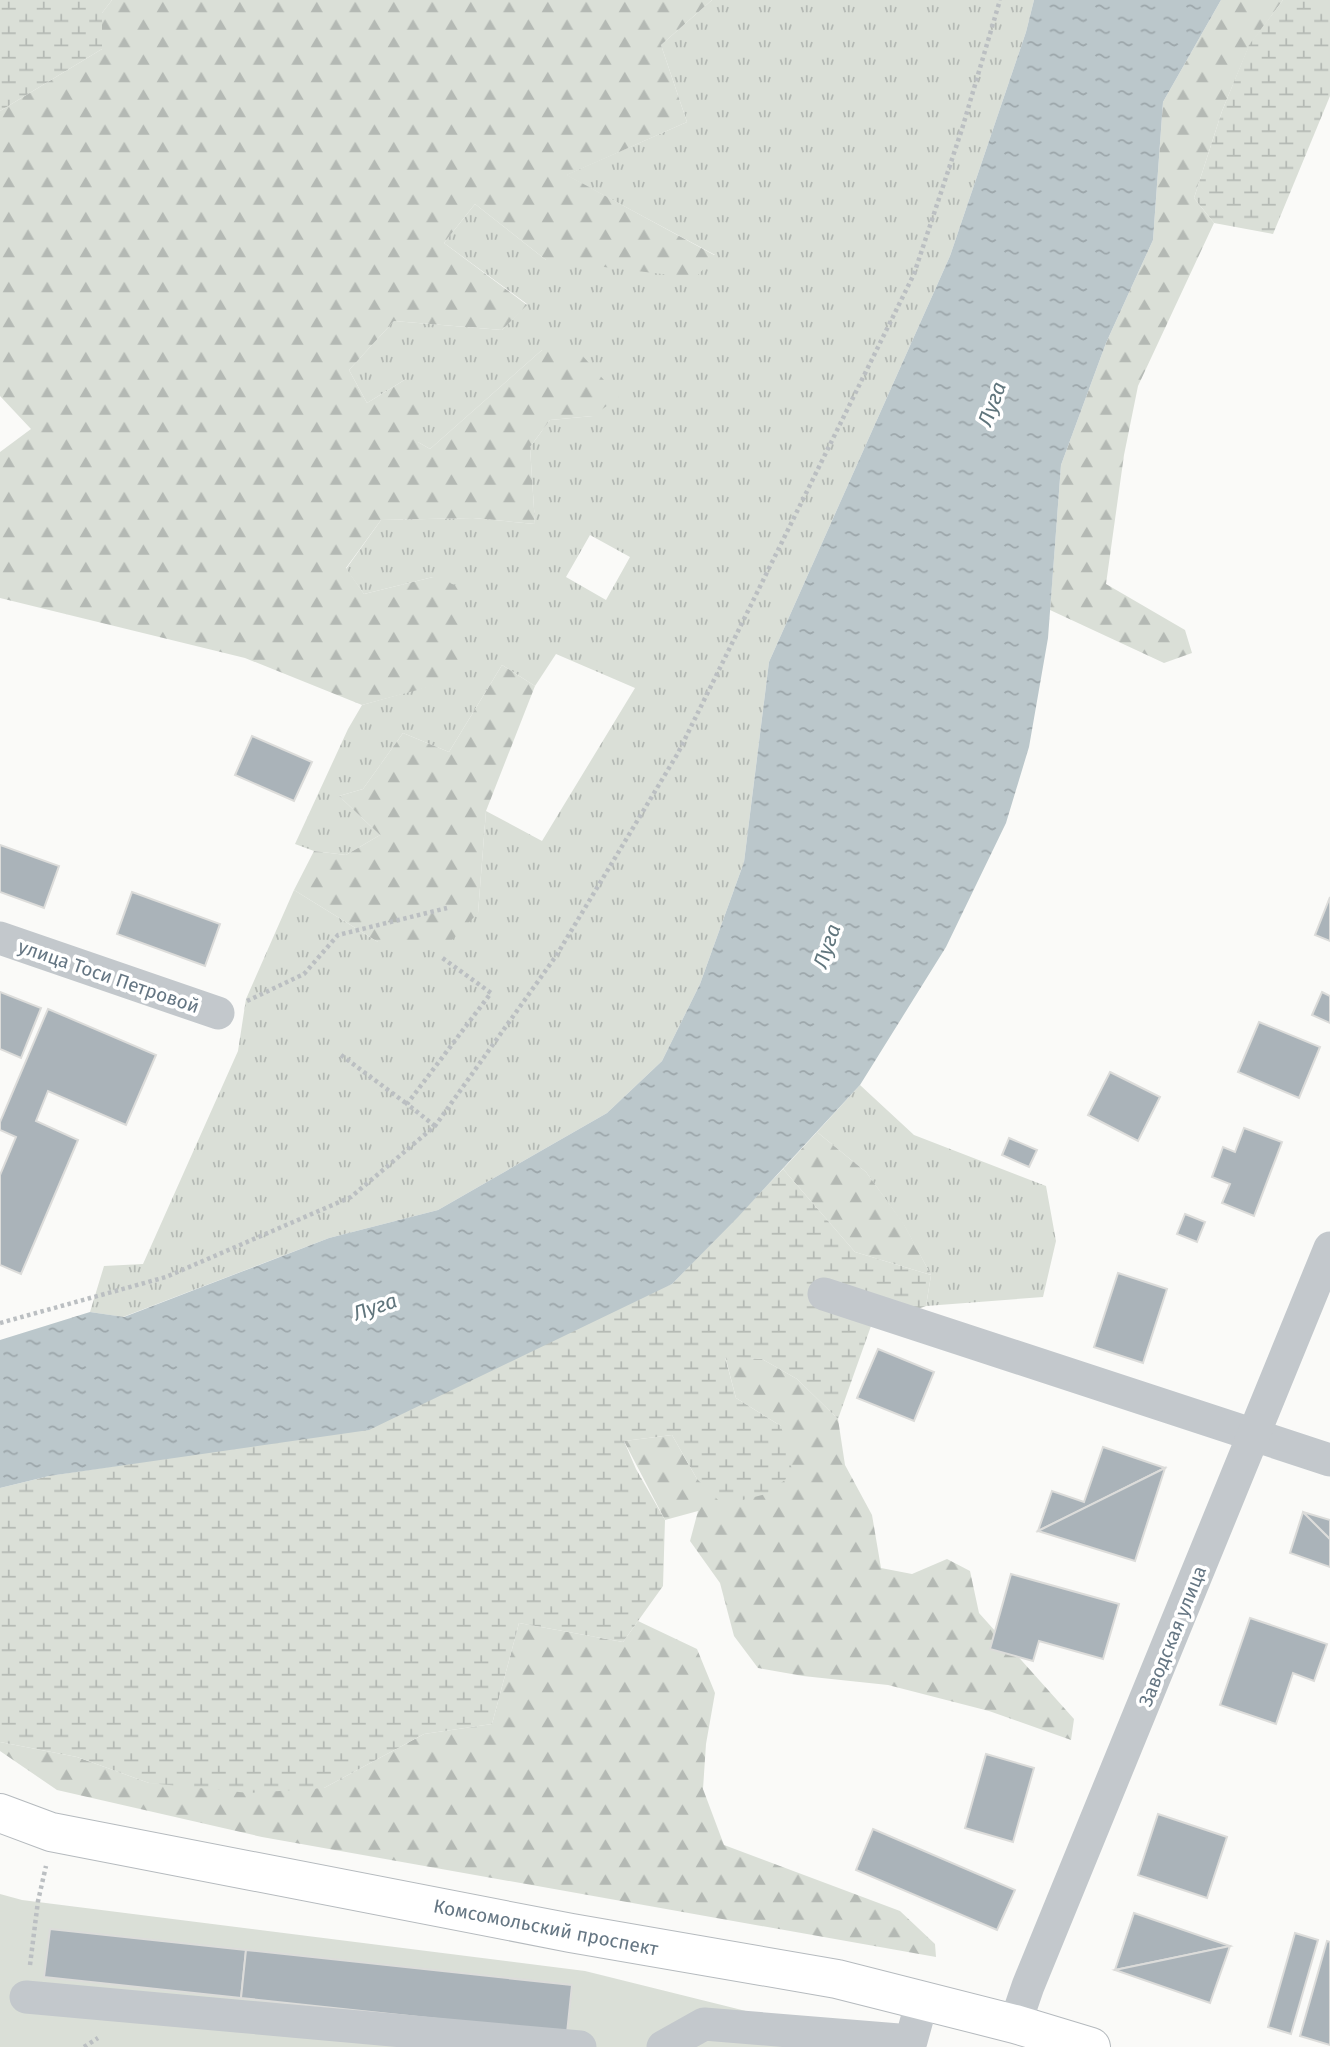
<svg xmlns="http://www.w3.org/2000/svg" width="1330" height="2047" font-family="'Fira Sans',sans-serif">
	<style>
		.grass { fill: url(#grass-tufts); fill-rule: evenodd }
		.forest { fill: url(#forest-firs) }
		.wetland { fill: url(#wetland-marsh) }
		.garden { fill: #dadfd7 }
		.water { fill: url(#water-ripples) }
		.building { fill: #aab3b9; stroke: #dcdcda; stroke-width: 2 }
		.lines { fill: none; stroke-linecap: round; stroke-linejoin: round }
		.major-casing { stroke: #b5babe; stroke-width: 40 }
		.path { stroke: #bbbfc2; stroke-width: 4.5; stroke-dasharray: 3.5 3.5; stroke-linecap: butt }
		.minor { stroke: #c3c8cc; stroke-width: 33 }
		.major { stroke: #fff; stroke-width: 38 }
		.labels { text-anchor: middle; stroke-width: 7; stroke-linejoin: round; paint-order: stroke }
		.street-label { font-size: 19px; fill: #657683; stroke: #fff }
		.water-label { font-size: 21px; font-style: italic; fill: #60757c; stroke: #fff }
	</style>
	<defs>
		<pattern id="grass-tufts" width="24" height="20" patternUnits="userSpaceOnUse" patternTransform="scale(1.75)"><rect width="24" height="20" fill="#dadfd7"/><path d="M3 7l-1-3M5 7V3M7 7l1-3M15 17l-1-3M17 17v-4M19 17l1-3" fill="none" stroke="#b4b9b4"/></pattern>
		<pattern id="forest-firs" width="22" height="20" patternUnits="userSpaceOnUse" patternTransform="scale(1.75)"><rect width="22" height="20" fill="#dadfd7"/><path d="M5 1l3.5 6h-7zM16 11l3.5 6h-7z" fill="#b4b9b4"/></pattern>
		<pattern id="wetland-marsh" width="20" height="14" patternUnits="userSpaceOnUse" patternTransform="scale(1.75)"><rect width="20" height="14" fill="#dadfd7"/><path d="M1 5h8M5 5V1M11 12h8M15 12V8" fill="none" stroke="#b4b9b4"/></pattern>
		<pattern id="water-ripples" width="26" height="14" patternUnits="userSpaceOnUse" patternTransform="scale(1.75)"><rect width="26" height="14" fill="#bbc7cb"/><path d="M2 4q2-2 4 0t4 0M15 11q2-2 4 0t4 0" fill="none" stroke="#9ca6aa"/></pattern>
	</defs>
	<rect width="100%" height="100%" fill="#fafaf8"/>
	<g class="grass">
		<path d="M712 0H1034L1026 32 950 256 769 662 744 862 700 984 662 1061 607 1113 438 1210 329 1238 123 1317 90 1312 104 1266 143 1264 238 1051 246 999 294 890 378 942 478 913 486 811 542 841 635 688 556 654 535 686 502 665 449 752 403 733 363 789 339 796 380 835 346 855 314 851 295 844 348 729 362 705 458 678 433 577 364 594 346 569 381 520 473 518 535 524 530 447 550 420 593 416 542 350 430 449 418 442 406 379 367 403 349 370 394 321 502 330 527 304 444 243 475 204 546 260 715 255 566 175 687 122 661 45ZM590 535 630 557 606 600 566 577Z"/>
		<path d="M860 1085 914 1135 1046 1186 1056 1241 1043 1297 926 1306 931 1275 904 1225 866 1172 817 1132Z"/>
	</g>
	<g class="forest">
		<path d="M112 0H712L661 45 687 122 567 175 716 256 695 278 546 260 475 204 444 243 527 305 502 330 394 321 349 370 367 403 406 379 420 385 418 442 430 449 542 350 581 354 619 397 593 416 550 420 530 447 535 524 473 518 381 520 346 568 364 594 433 577 466 589 458 679 362 705 245 658 0 598V452L31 429 0 396V111L102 49V13Z"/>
		<path d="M1221 0H1283L1249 46 1222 111 1194 198 1214 223 1138 386 1124 455 1106 584 1185 630 1192 653 1164 663 1050 610 1061 465 1106 343 1153 240 1163 102Z"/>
		<path d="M502 665 535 686 486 811 478 913 450 942H378L294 890 314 851 346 855 380 835 339 796 363 789 403 733 449 752Z"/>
		<path d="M817 1132 866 1172 904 1224 931 1275 855 1252 783 1169Z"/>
		<path d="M725 1356 762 1359 797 1379 838 1419 845 1465 872 1515 881 1568 912 1574 947 1559 970 1571 979 1613 1074 1719 1071 1740 989 1711 888 1685 803 1676 758 1668 734 1636 720 1583 690 1541 698 1511 665 1520 624 1441 672 1435 697 1479 781 1426 736 1398Z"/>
		<path d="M638 1621 697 1649 715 1693 706 1744 703 1789 724 1845 900 1911 935 1944 936 1957 262 1837 57 1790 0 1751V1742L77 1757 149 1783 324 1788 424 1734 492 1724 519 1623 623 1642Z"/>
	</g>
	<g class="wetland">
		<path d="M0 0H112L102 13V49L0 111Z"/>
		<path d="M1283 0H1330V96L1273 234 1214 223 1194 198 1222 111 1249 45Z"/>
		<path d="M783 1169 855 1252 931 1275 926 1306 871 1326 838 1419 797 1379 762 1359 725 1357 736 1398 781 1426 793 1474 766 1494 723 1505 697 1479 672 1435 624 1441 636 1469 665 1520 663 1586 623 1642 519 1623 492 1724 424 1734 324 1788 249 1793 149 1783 77 1757 0 1742V1488L49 1476 186 1455 672 1284Z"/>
	</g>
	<path class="garden" d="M0 1894 22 1900 585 1971 890 2047H0Z"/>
	<path class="water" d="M1034 0H1221L1163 102 1153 240 1106 343 1061 465 1048 638 1029 747 1006 823 946 947 860 1085 738 1217 672 1284 369 1430 49 1476 0 1488V1340L90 1312 124 1317 329 1238 438 1210 607 1113 662 1061 700 984 744 862 769 662 950 256 1026 32Z"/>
	<g class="building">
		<path d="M252 736 312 762 294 801 235 775Z"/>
		<path d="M0 845 59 866 44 908 0 892Z"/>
		<path d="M132 892 220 924 205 966 117 934Z"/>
		<path d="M1330 897V941L1315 935Z"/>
		<path d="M0 992 41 1008 21 1058 0 1049Z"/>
		<path d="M1322 992 1330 996V1023L1312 1015Z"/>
		<path d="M48 1009 156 1055 126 1125 48 1091 36 1121 78 1140 21 1274 0 1265V1175L16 1137 0 1130V1122Z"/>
		<path d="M1259 1022 1320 1047 1299 1098 1238 1072Z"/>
		<path d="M1110 1072 1160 1097 1138 1141 1088 1115Z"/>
		<path d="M1244 1128 1282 1142 1254 1216 1222 1203 1230 1184 1212 1177 1223 1147 1235 1152Z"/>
		<path d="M1009 1138 1037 1150 1029 1167 1002 1155Z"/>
		<path d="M1185 1214 1205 1222 1197 1242 1177 1234Z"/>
		<path d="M1118 1273 1167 1289 1143 1363 1094 1347Z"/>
		<path d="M878 1349 934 1372 914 1421 857 1398Z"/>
		<path d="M1103 1447 1165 1468 1038 1531 1052 1491 1084 1502Z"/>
		<path d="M1165 1468 1135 1561 1038 1531Z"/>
		<path d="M1303 1512 1330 1539V1567L1290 1553Z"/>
		<path d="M1303 1512 1330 1520V1539Z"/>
		<path d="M1011 1574 1119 1604 1103 1659 1039 1641 1033 1661 990 1649Z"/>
		<path d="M1250 1618 1327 1644 1314 1681 1293 1673 1276 1724 1220 1705Z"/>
		<path d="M986 1754 1034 1768 1013 1842 965 1828Z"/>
		<path d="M1158 1814 1227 1837 1207 1898 1138 1875Z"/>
		<path d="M873 1829 1015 1890 997 1930 856 1870Z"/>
		<path d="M1134 1913 1230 1946 1115 1970Z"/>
		<path d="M50 1929 246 1950 241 1998 44 1977Z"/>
		<path d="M1295 1933 1318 1940 1291 2034 1268 2027Z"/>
		<path d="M1327 1941 1330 1942V2045L1300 2036Z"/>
		<path d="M1230 1946 1210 2003 1115 1970Z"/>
		<path d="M246 1950 572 1985 567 2033 241 1998Z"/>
	</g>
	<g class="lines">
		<g class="major-casing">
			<path id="major" d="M0 1813 51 1832 571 1933 837 1979 1015 2024 1091 2047"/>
		</g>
		<g class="path">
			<path d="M247 1001 304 974 338 935 447 908"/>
			<path d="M341 1055 407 1104"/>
			<path d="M435 1126 407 1104 491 993 441 957"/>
			<path d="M0 1323 166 1277 351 1197 435 1126 556 956 678 753 914 274 962 129 1000 0"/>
			<path d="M30 1965 38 1901 46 1866"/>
			<path d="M84 2047 98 2038"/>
		</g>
		<g class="minor">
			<path d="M0 938 218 1013"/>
			<path d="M824 1294 1330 1460"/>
			<path d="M26 1997 580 2047"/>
			<path d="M1015 2024 1028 1986 1330 1248"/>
			<path d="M663 2047 704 2024 911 2041 922 2001"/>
		</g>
		<use href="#major" class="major"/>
	</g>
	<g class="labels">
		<g class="street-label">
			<text transform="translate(109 976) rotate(19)" y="7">улица Тоси Петровой</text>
			<text transform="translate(1172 1636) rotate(-68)" y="7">Заводская улица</text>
			<text transform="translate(546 1927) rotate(11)" y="7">Комсомольский проспект</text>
		</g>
		<g class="water-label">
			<text transform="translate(992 404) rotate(-70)" y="7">Луга</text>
			<text transform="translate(827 946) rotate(-71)" y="7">Луга</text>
			<text transform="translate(375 1307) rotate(-19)" y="7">Луга</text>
		</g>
	</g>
</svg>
